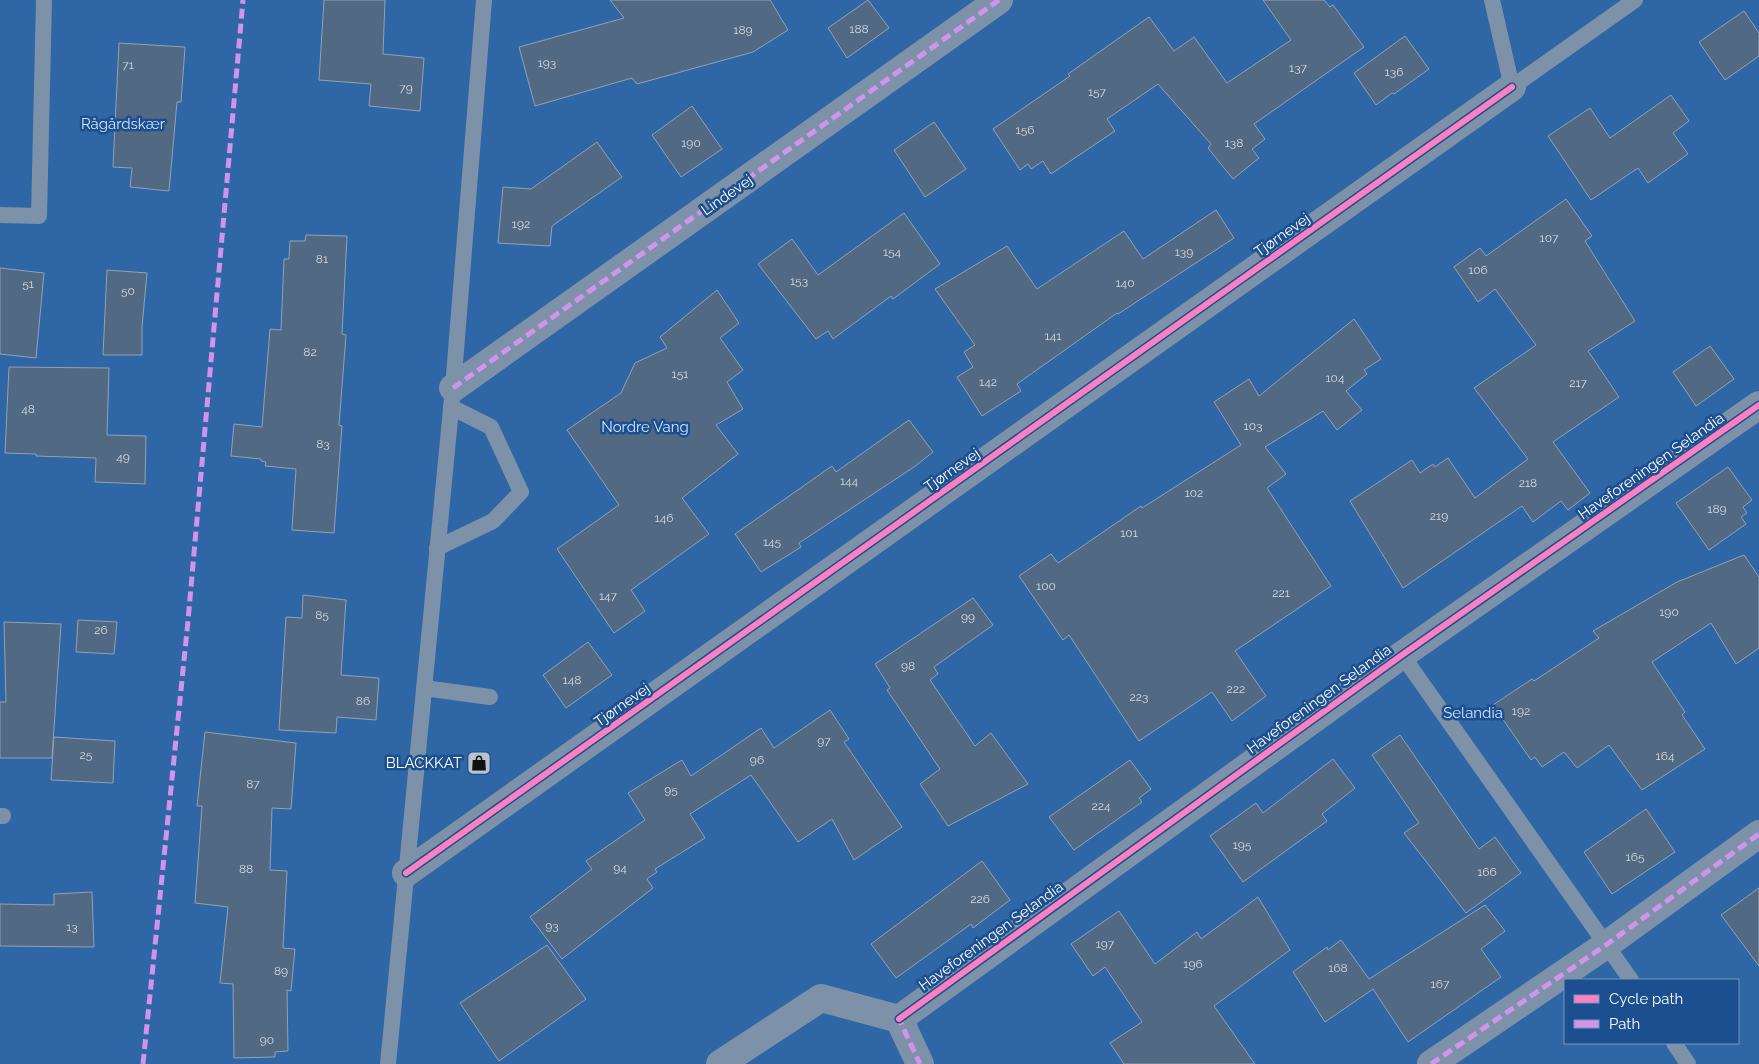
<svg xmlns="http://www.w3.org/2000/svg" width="1759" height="1064" font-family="Raleway,sans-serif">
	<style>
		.green { fill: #2f66a5; fill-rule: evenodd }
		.building { fill: #526984; stroke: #92a2b6 }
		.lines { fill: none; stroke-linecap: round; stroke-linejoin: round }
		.service { stroke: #7d92a8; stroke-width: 16 }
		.minor { stroke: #7d92a8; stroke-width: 28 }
		.quiet { stroke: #d193ec; stroke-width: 5; stroke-dasharray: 10 5; stroke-linecap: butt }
		.cycleway-casing { stroke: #1b4f8f; stroke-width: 9 }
		.cycleway { stroke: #ff80c0; stroke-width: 6 }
		.labels { text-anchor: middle; stroke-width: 5; stroke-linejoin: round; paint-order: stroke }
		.number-label { font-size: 12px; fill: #d4dae0 }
		.park-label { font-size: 15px; fill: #cfe3fa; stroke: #1b4f8f }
		.street-label { font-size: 15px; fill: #fff; stroke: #1b4f8f }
		.poi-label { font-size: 15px; fill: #fff; stroke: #1b4f8f; text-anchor: end }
	</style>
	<rect width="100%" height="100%" fill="#365274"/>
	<path class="green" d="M0 0H1759V1064H0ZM1565 980H1738V1043H1565Z"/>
	<g class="building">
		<path d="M324 0H385L383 54 424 58 420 111 369 106 371 84 319 80Z"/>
		<path d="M610 0H770L788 30 753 52 637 84 632 78 535 106 519 47 624 18Z"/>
		<path d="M868 0 889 28 847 58 828 28Z"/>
		<path d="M1263 0H1324L1330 7 1333 5 1364 47 1254 124 1265 139 1252 149 1259 158 1233 179 1208 148 1211 144 1158 84 1107 119 1115 131 1051 174 1043 161 1031 169 1028 164 1020 170 993 129 1070 76 1068 74 1149 17 1174 51 1194 37 1227 83 1291 40Z"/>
		<path d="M1744 11 1759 33V56L1725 80 1699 42Z"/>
		<path d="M1405 36 1429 69 1394 94 1392 93 1376 105 1354 73Z"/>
		<path d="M119 43 185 47 181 102H177L169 191 130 187 132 168 113 167Z"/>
		<path d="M1671 95 1689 121 1673 133 1688 154 1648 183 1638 168 1591 200 1548 136 1590 108 1610 138Z"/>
		<path d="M692 106 722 149 681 177 652 135Z"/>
		<path d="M934 122 966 169 925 197 894 150Z"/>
		<path d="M597 142 622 177 552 226 550 246 498 243 503 187 531 189Z"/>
		<path d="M1566 199 1592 236 1585 241 1635 321 1588 351 1619 397 1553 442 1590 493 1568 510 1561 501 1533 522 1522 506 1403 588 1350 501 1412 460 1420 473 1433 464 1435 467 1448 458 1475 498 1528 459 1474 388 1536 345 1495 289 1478 302 1454 267 1480 248 1486 256Z"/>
		<path d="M1216 210 1234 238 1118 314 1117 313 1017 384 1021 391 982 416 957 377 973 367 964 352 975 345 935 289 1007 246 1037 289 1124 231 1143 259Z"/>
		<path d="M904 213 940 264 893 299 891 296 833 339 828 331 816 339 758 264 792 239 818 275Z"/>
		<path d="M306 235 347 236 342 334 346 335 339 425 342 426 334 533 292 530 296 469 265 466 266 462 261 461V459L231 456 234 424 262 427 270 329 281 330 284 259H289L290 241H305Z"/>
		<path d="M0 268 44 273 36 358 0 354Z"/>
		<path d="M107 270 147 273 142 327V355H103Z"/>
		<path d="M717 290 739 323 720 338 743 370 727 382 743 409 716 425 738 454 682 498 709 534 631 590 645 611 614 633 557 549 619 505 567 430 621 393 635 363 667 348 660 337Z"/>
		<path d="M1354 319 1381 359 1364 370 1367 374 1346 391 1362 410 1337 430 1323 411 1265 447 1286 474 1267 488 1331 586 1235 651 1266 696 1232 721 1212 692 1139 741 1069 635 1063 640 1019 576 1051 554 1058 563 1141 506 1142 508 1241 445 1214 402 1249 379 1259 396Z"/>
		<path d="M1710 346 1734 379 1696 406 1673 372Z"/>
		<path d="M9 367 109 368 107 435 146 436 145 484 95 482 96 458 36 456V454L5 453Z"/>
		<path d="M909 420 933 452 914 467 799 543 801 547 761 572 735 534 832 466 836 472Z"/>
		<path d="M1728 467 1752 500 1743 507 1747 513 1741 517 1746 524 1709 550 1676 503Z"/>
		<path d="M1744 555 1759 577V648L1736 664 1711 623 1652 662 1685 712 1682 715 1705 749 1642 790 1609 745 1577 768 1564 752 1542 767 1535 757 1531 760 1493 705 1532 679 1534 681 1599 638 1593 631 1677 582Z"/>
		<path d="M303 595 346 600 341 675 379 678 376 720 337 717 336 733 279 730 286 617 302 618Z"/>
		<path d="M973 598 993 625 934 667 938 674 930 680 975 746 991 733 1028 784 948 826 920 784 940 769 887 690 890 688 875 664Z"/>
		<path d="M78 620 117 622 114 654 76 652Z"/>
		<path d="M4 622 61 624 52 758H0V702H6Z"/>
		<path d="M588 642 612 675 566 708 543 675Z"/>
		<path d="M830 710 849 739 844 742 902 827 854 860 832 819 798 842 751 775 690 814 705 838 655 869 657 872 647 879 653 888 562 959 530 917 592 869 586 861 645 820 628 793 682 760 691 776 761 728 774 748Z"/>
		<path d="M205 732 296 743 291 809 272 808 270 870 287 871 283 948 295 949 291 991 287 990 288 1051 275 1052V1057L234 1058 233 984 220 983 228 907 195 903 202 806H197Z"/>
		<path d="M1400 735 1479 849 1495 837 1521 873 1466 913 1404 833 1419 823 1372 755Z"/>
		<path d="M54 737 115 741 113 783 51 780Z"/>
		<path d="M1333 759 1355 788 1322 814 1327 821 1243 882 1210 836 1256 803 1263 813Z"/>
		<path d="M1130 760 1151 789 1139 798 1142 802 1074 850 1049 817Z"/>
		<path d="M1646 809 1675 852 1612 894 1584 852Z"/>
		<path d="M982 861 1010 900 973 928 971 924 896 978 871 944Z"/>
		<path d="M1759 888V966L1721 915Z"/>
		<path d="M92 892 94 947 0 946V904L54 905V894Z"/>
		<path d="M1258 897 1290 950 1214 1006 1255 1064H1124L1110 1043 1142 1022 1105 967 1093 976 1071 944 1119 911 1155 964 1197 932 1201 939Z"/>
		<path d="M1485 905 1505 931 1481 949 1501 977 1408 1042 1373 989 1325 1022 1293 972 1327 947 1328 950 1341 940 1369 979Z"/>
		<path d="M547 945 586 999 499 1061 460 1003Z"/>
	</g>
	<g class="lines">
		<g class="service">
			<path d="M1492 0 1512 87 1635 0"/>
			<path d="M0 215 39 216 44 0"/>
			<path d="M437 548 493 521 521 492 491 427 451 407"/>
			<path d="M1402 655 1631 980"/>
			<path d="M424 688 490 697"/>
			<path d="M0 816H3"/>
			<path d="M1674 1043 1688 1064"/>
			<path d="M388 1064 453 388 484 0"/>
		</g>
		<g class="minor">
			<path d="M453 388 999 0"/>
			<path d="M406 873 1512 87"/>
			<path d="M899 1019 1402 655 1759 405"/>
			<path d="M720 1064 821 998 899 1019 920 1064"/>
			<path d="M1431 1064 1606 945 1759 834"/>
		</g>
		<g class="quiet">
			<path d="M453 388 999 0"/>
			<path d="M902 1017 899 1019 920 1064"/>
			<path d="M143 1064 188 621 243 0"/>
			<path d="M1431 1064 1606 945 1759 834"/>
		</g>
		<g class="cycleway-casing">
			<g id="cycleway">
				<path d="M406 873 1512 87"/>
				<path d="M899 1019 1402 655 1759 405"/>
			</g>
		</g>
		<use href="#cycleway" class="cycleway"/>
	</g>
	<defs>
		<g id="shop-square" transform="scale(1.25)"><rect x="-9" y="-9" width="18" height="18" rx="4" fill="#b9c2ce" stroke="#1b4f8f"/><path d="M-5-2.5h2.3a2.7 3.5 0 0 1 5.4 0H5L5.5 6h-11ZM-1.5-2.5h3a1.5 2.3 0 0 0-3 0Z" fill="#111"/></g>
	</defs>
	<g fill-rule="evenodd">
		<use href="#shop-square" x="479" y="763"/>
	</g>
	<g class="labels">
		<g class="number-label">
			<text x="859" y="33">188</text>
			<text x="743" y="34">189</text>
			<text x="547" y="67">193</text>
			<text x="128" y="69">71</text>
			<text x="1298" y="72">137</text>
			<text x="1394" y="76">136</text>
			<text x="406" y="92">79</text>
			<text x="1097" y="96">157</text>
			<text x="1025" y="134">156</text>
			<text x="691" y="147">190</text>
			<text x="1234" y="147">138</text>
			<text x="521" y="228">192</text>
			<text x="1549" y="242">107</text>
			<text x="892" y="256">154</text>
			<text x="1184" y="256">139</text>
			<text x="322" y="263">81</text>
			<text x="1478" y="274">106</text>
			<text x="799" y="285">153</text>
			<text x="1125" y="287">140</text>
			<text x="28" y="288">51</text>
			<text x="128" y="295">50</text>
			<text x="1053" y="340">141</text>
			<text x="310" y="356">82</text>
			<text x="680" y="378">151</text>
			<text x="1335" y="382">104</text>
			<text x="988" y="386">142</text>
			<text x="1578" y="387">217</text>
			<text x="28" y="413">48</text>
			<text x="1253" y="430">103</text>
			<text x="323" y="448">83</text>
			<text x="123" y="461">49</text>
			<text x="849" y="485">144</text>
			<text x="1528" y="487">218</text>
			<text x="1194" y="497">102</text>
			<text x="1717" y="513">189</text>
			<text x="1439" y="520">219</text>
			<text x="664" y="522">146</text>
			<text x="1129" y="537">101</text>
			<text x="772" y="546">145</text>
			<text x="1046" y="590">100</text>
			<text x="1281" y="597">221</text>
			<text x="608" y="600">147</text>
			<text x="1669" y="616">190</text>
			<text x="322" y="619">85</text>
			<text x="968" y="621">99</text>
			<text x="101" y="634">26</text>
			<text x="908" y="670">98</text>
			<text x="572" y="684">148</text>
			<text x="1236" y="693">222</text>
			<text x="1139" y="701">223</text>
			<text x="363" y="705">86</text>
			<text x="1521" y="715">192</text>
			<text x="824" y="745">97</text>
			<text x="86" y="759">25</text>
			<text x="1665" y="760">164</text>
			<text x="757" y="764">96</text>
			<text x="253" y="788">87</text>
			<text x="671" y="794">95</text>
			<text x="1101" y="810">224</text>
			<text x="1242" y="849">195</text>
			<text x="1635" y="861">165</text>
			<text x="620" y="872">94</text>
			<text x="246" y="873">88</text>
			<text x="1487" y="876">166</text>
			<text x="980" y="903">226</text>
			<text x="552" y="930">93</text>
			<text x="72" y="931">13</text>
			<text x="1105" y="948">197</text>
			<text x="1193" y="968">196</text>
			<text x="1338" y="972">168</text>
			<text x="281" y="975">89</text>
			<text x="1440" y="988">167</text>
			<text x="267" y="1044">90</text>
		</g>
		<g class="park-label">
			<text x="123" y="129">Rågårdskær</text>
			<text x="645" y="432">Nordre Vang</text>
			<text x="1473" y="718">Selandia</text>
		</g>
		<g class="street-label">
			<text transform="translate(727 195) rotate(-35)" y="5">Lindevej</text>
			<text transform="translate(1282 235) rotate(-35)" y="5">Tjørnevej</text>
			<text transform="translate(1651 466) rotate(-35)" y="5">Haveforeningen Selandia</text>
			<text transform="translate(952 470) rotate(-35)" y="5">Tjørnevej</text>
			<text transform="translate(1319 699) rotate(-36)" y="5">Haveforeningen Selandia</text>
			<text transform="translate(622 705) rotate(-35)" y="5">Tjørnevej</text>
			<text transform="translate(991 936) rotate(-36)" y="5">Haveforeningen Selandia</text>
		</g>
		<g class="poi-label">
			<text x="462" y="768">BLACKKAT</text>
		</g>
	</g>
	<rect x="1564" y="979" width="175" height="65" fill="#1b4f8f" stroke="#7695bc"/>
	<rect x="1574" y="995" width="25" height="8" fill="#ff80c0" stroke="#7695bc"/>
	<text x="1609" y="1004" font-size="15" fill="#ffffff">Cycle path</text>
	<rect x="1574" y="1020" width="25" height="8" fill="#d193ec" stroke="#7695bc"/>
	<text x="1609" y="1029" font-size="15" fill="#ffffff">Path</text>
</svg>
